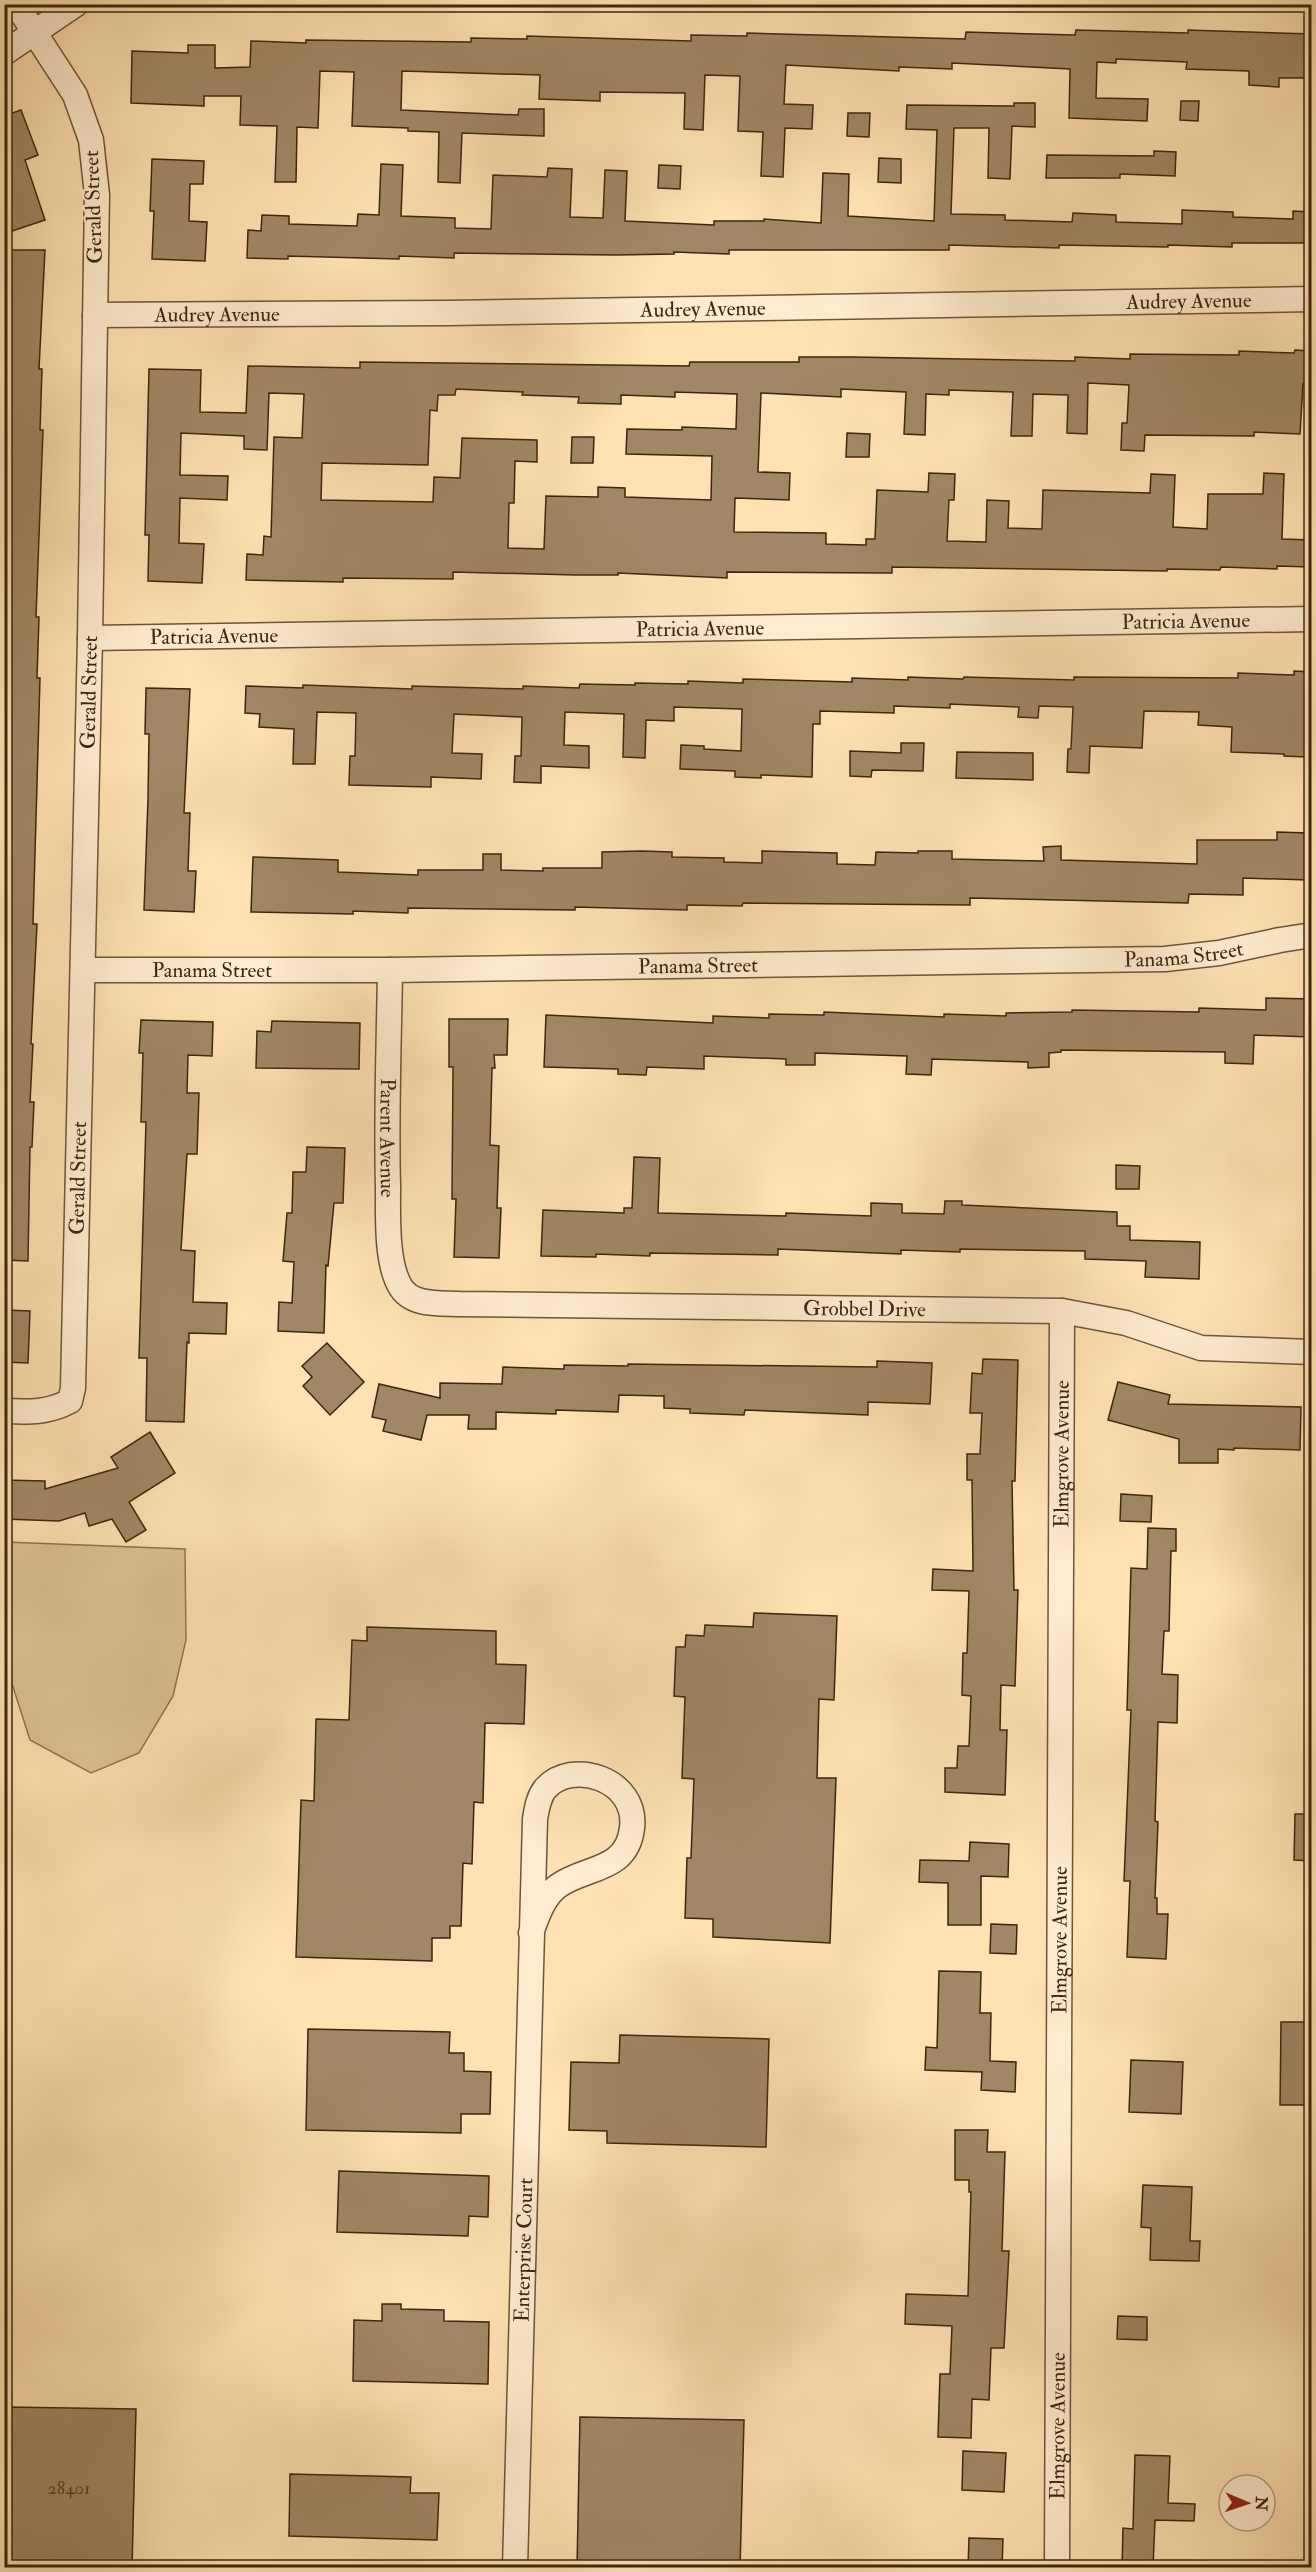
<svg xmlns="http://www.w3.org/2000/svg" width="1316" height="2572" font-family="'IM FELL Double Pica',serif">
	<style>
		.green { fill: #dec197; stroke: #8d7454; stroke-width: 1.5 }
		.building { fill: #a18765; stroke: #3c2610; stroke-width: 1.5; fill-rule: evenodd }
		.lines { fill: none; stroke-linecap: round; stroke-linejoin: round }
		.street-casing { stroke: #6d5539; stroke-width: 27 }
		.street { stroke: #ffecce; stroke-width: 24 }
		.labels { text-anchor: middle; stroke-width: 4.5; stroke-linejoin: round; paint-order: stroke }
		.number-label { font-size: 18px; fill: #553e25 }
		.street-label { font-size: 21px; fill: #3c2610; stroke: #ffecce }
	</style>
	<rect width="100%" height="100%" fill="#ffe1b3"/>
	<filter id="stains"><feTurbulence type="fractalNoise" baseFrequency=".00333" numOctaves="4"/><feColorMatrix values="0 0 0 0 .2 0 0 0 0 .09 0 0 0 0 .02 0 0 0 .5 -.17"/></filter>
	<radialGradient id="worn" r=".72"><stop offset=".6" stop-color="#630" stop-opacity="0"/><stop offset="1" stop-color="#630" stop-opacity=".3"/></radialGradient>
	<path class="green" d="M5 1542 185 1549 186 1640 173 1696 139 1753 91 1773 30 1740 5 1662Z"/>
	<g class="building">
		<path d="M1076 30 1188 33V30L1311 34V78H1279V87L1249 85V71L1186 69 1187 62 1116 59V63L1097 62 1096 98 1148 99 1147 121 1069 118 1070 69 952 63V69L899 67V71L786 65 784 104 813 105 812 129 785 128 783 177 761 176 763 132 738 131 740 76 705 75 703 130 684 129 685 93 600 92V101L539 99 540 75 402 71 401 110 518 115 519 109H544V136L462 133 460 183 438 182 439 132 408 131V128L352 126 354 72 320 71 318 128 297 127 296 182H275L277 126 240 125 241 96H204V106L131 103 132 51 188 53V45H215V68L250 67 251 41 306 43V40L471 42V38L527 39V36L691 41V35L747 36V33L965 39 966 32 1075 35Z"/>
		<path d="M1181 101H1199L1198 121 1180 120Z"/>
		<path d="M1014 103H1035V127L1012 126 1010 179 988 178 989 128H954L951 214 1005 215V220L1072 222 1073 213 1116 215V222L1182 224V210L1233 212V217L1293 219V211L1311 212V243H1232V247L1168 245V247L1059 245V248L949 245V250H729V254L674 252V254L616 255 454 253V258L399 256V259L288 256V259L247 258 248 230 261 231 262 215 289 216V224L357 226 358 214 379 215 381 164 403 165 401 216 455 218V228L491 229 493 175 547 177 548 168 572 169 570 217 603 218 605 170 627 171 625 221 714 225V221H764V219L821 223 823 173 849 174 848 216 934 221 937 130 906 129 907 105 1014 106Z"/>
		<path d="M21 110 38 155 25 160 45 220 9 232 4 220V116Z"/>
		<path d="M848 113H870L869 137 847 136Z"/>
		<path d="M1154 151 1176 152 1175 176 1120 174V178H1046L1047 155 1154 156Z"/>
		<path d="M879 158 901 159V183L878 182Z"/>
		<path d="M152 159 204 161 203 184H190L189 221 207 222 205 261 152 259 154 211H150Z"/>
		<path d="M659 165 681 166 680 189 658 188Z"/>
		<path d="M4 250H45L39 369H42L40 430H43L36 617H39L37 678H40L33 924H37L31 1044H33L30 1102H34L32 1147H30L28 1261 4 1260V748L7 667H4V491L9 420 4 419Z"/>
		<path d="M1295 350 1311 351V384H1303L1300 434 1254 432V436L1145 435 1144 451 1121 450 1122 423H1127L1129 385 1088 383 1087 434 1067 433 1068 395 1033 394 1032 436H1011L1013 392 949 390V395L926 394 925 435 904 434 906 392 841 389V397L761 393 758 472 790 473 789 500 735 498 734 532 826 533V544L866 545V539H875L877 490 928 492 929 473 955 474 954 500H949L947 541 986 542 987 500 1009 501 1008 528 1042 529 1043 490 1150 493 1151 474 1175 475 1173 527 1207 529 1208 494H1263L1264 473 1284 474 1282 539 1311 540V567L1277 566V569L1221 567 1220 570 1167 569V571L892 567V573L727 572V578L618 573V575H576L453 572V579L343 578V582L246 580 247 554 263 555 264 536 271 537 274 437 302 438 304 394 269 393 267 450 244 449V436L181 433 180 475 228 476 227 500 180 498 179 543 204 544 202 583 148 581 149 535H145L149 369 201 370 200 412 246 413 248 366 360 368V362L689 366 690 362H799V357H854L1075 361V357L1130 359V354L1239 355V351L1294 353ZM456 389 523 392 522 395 579 397 578 403 621 404V395L675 397V392L737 394 736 429 682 427V430L627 429 626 454 712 456 711 500 625 497V488L598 487V497L546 496 544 549 508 548 509 503H514L515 461 537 462V440L462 438 460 478 434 477 433 502 321 500 322 463 428 465 430 410 437 411 438 395H455Z"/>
		<path d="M847 433 870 434 869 457H846Z"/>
		<path d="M572 437H594L593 463H571Z"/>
		<path d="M1294 671 1311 672 1308 757 1284 756V754L1231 752 1232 727 1198 725 1199 712 1144 711 1142 748 1090 746 1089 773 1067 772 1068 749H1071L1073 707 1039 706 1038 718 1018 717 1019 707 950 704V708L894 706V713L820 711V724H813L812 777 761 775V778L735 777V771L680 769 681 745 704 746V749L741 751 742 709 674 707V721L646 720 645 758 623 757 624 714 565 712 564 745 589 746V768L541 766V783L514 782 515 756H521L522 717 454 714 452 753 482 754 481 779 431 777V787L349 785 350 756H355L356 713 317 712 315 764H293L294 729 259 727 260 714 245 713 246 686 303 688V685L412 689V686L523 689V686L579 688 580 684 635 685V683L688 684V681L743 683V679L852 682V678L908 680V677L963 679 964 677 1074 680V677L1238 678V673L1294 675Z"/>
		<path d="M146 688 190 689 184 813H190L188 871H196L194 912 144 910 148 799 149 734H145Z"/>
		<path d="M901 743H924L923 771 872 770 871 777 850 776V751L901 753Z"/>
		<path d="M957 752 1033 753V780L956 778Z"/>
		<path d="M1277 832 1309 833 1307 880 1243 878V895L1189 894 1188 903 970 898V905L743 903 742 906 687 905V910L575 907V910L408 908V913L353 911V914L251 912 253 857 338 860V872L418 875V870H483V854H501V870L543 871V868H602V852L642 851 672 852V857L724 858V862L762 863V851L837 853V864L875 865 876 852 918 853V851H952V859L1044 861 1043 847 1061 846V860L1197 864V840H1277Z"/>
		<path d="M1266 998 1311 999V1037L1254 1035 1253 1064 1225 1063V1052L1061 1050V1052L1049 1053V1067L1028 1068V1062L932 1059 931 1075 906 1074 907 1056 815 1053V1065H786V1059L704 1056V1069L647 1067 646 1075 618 1074V1069L544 1067 546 1015 713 1023V1016L769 1018V1014L824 1015V1012L944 1017V1014L1006 1016V1013L1072 1012V1010L1199 1012V1008L1266 1010Z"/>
		<path d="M449 1019H508L507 1055H494L495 1068H492L490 1145 499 1146 497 1208H501L499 1258 454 1257 456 1199H452L453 1067H449Z"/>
		<path d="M141 1020 213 1022 212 1056 188 1055 187 1093H199L197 1154H187L181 1250 195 1251 193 1302 227 1303 226 1334 189 1333V1343L187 1342 184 1422 146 1421 147 1358H139L146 1122H141L143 1053H139Z"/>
		<path d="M272 1021 360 1023 359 1069 256 1068 257 1031 271 1032Z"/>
		<path d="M307 1147 345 1148 343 1203H334L328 1266 326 1265 324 1333 278 1331 279 1302 292 1303 294 1262 283 1261 287 1213H292L293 1172H306Z"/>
		<path d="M634 1157 660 1158 658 1213 786 1216V1213L871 1216V1203L902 1204V1213L944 1214 945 1201H962V1205L1117 1212V1226H1130V1240L1200 1242 1199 1279 1145 1277 1146 1261 1085 1259V1251L960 1249V1252L901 1250V1254L778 1249V1255L650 1253V1256L596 1254V1257L541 1256 543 1210 624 1213V1208H632Z"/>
		<path d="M1116 1165 1140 1166 1139 1189H1116Z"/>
		<path d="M4 1310 30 1311 28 1363 4 1362Z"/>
		<path d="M327 1343 364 1382 330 1415 303 1386 312 1377 302 1366Z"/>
		<path d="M983 1359 1018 1360 1015 1481H1012L1014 1590H1018L1015 1686 1001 1685 1000 1730H1007L1005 1795 945 1792V1768H957L958 1746H969L971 1696 962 1695 963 1653H967L969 1591 932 1590 933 1569 973 1571 972 1480H967V1454H980L982 1413H970L972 1373 982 1374Z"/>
		<path d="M877 1361 932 1363 930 1404 868 1402V1415L745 1410 744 1415 690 1413V1409L664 1408V1396L619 1395 618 1412 556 1410V1414L496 1412V1429H468L469 1415H427L421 1440 383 1431 386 1420 372 1417 379 1384 440 1398V1383L502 1384 503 1367 564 1369V1365L628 1366V1364L877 1367Z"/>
		<path d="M1118 1382 1170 1395 1168 1404 1301 1407 1300 1450 1234 1448V1450L1218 1449V1463H1179V1439L1108 1420Z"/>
		<path d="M150 1432 175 1473 129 1502 146 1530 126 1542 112 1519 89 1526 85 1513 59 1521 4 1519V1480L45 1481V1489L118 1468 111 1457Z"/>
		<path d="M1121 1494 1152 1496 1151 1522 1120 1521Z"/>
		<path d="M1148 1528 1176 1529V1551H1171L1169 1631H1164L1162 1674 1178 1675 1177 1723 1158 1722 1155 1821 1158 1822 1155 1898H1157V1914H1168L1166 1959 1127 1957 1130 1881H1124L1131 1710H1127L1131 1568 1147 1569Z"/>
		<path d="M754 1613 837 1616 834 1700 819 1699 817 1778H836L830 1943 713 1937V1919L685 1918 687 1858H691L694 1779 682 1778 685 1697 674 1696 676 1647H685L686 1635 704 1636 705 1625 753 1627Z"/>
		<path d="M367 1627 496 1631V1664L526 1665 524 1724 485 1723 483 1803 474 1802 472 1864 463 1863 461 1926H450V1938H432V1961L296 1957 301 1800 314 1801 316 1719 349 1720 352 1640 367 1641Z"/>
		<path d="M1295 1814H1311V1861L1294 1860Z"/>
		<path d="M970 1842 1009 1844 1008 1877 981 1876V1925H948V1883L919 1882 920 1860 969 1861Z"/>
		<path d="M991 1924 1017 1925 1016 1954 990 1953Z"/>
		<path d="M939 1971 981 1972 980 2013H991L990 2061 1016 2062 1015 2092 981 2090 982 2072 925 2070 926 2047 937 2048Z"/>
		<path d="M1281 2022H1311V2105H1280Z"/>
		<path d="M308 2029 450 2032 449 2053H464V2071L491 2072 490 2114H461V2133L306 2130Z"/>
		<path d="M620 2035 769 2039 766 2147 607 2143V2131L569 2130 571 2062 619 2063Z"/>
		<path d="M1131 2060 1183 2062 1181 2114 1129 2112Z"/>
		<path d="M955 2130H988L987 2152H1005L1002 2251H1009L1004 2348H991L989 2400 972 2399 971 2438 938 2437 940 2374H950L952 2326 905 2324 906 2294 968 2296 971 2192H969V2180H955Z"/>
		<path d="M339 2171 489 2176 488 2217 469 2216 468 2236 337 2232Z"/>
		<path d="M1143 2185 1192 2187 1190 2241H1200L1199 2261 1150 2260 1151 2228 1141 2227Z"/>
		<path d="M382 2304H401V2309L444 2310V2321L489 2322 488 2384 353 2381 354 2320 382 2321Z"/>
		<path d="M1118 2316 1147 2317V2340L1117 2339Z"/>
		<path d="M4 2407 136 2409 132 2568H4Z"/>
		<path d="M580 2417 744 2420 740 2568H577Z"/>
		<path d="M963 2451 1006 2453 1004 2492 962 2490Z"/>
		<path d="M1135 2455 1170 2456 1168 2503 1195 2504 1194 2521 1155 2520 1153 2568H1122L1123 2528 1133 2529Z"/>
		<path d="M290 2474 411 2477 410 2493H439L437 2540 289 2536Z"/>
		<path d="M969 2538 1003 2539 1002 2568H968Z"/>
	</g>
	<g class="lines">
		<g class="street-casing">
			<g id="street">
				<path d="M4 53 76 4"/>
				<path id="s1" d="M95 315 448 313 1312 299"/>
				<path id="s2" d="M90 638 1312 619"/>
				<path id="s3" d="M83 970H390L1165 959 1219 953 1280 940 1312 935"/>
				<path id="s4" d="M390 970C389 1042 386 1114 388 1186 388 1215 386 1262 400 1286 411 1306 439 1303 459 1304L1062 1311 1126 1323 1201 1348 1312 1352"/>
				<path id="s5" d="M4 1411C29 1412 48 1413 70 1401L73 1388 90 638 97 195 91 140 75 95 16 4"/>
				<path id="s6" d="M515 2568 535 1819C537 1808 538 1798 545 1789 571 1758 638 1779 632 1828 627 1872 586 1866 558 1886 543 1897 537 1917 531 1933"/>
				<path id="s7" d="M1057 2568 1062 1311"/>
			</g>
		</g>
		<use href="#street" class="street"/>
	</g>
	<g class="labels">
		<g class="number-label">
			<text x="69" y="2494">28401</text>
		</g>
		<g class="street-label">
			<text transform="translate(93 207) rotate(-92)" y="7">Gerald Street</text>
			<text dy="7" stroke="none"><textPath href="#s1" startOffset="1094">Audrey Avenue</textPath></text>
			<text dy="7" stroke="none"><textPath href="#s1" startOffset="608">Audrey Avenue</textPath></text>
			<text dy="7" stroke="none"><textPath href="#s1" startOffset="122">Audrey Avenue</textPath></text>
			<text dy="7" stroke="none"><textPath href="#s2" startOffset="1096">Patricia Avenue</textPath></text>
			<text dy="7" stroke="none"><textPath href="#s2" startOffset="610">Patricia Avenue</textPath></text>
			<text dy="7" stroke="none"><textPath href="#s2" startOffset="124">Patricia Avenue</textPath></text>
			<text dy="7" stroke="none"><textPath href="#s5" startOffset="777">Gerald Street</textPath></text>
			<text dy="7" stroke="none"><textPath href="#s3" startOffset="1101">Panama Street</textPath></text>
			<text dy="7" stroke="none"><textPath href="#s3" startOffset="615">Panama Street</textPath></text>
			<text dy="7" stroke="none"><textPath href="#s3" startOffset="129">Panama Street</textPath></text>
			<text dy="7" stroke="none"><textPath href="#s4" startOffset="168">Parent Avenue</textPath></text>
			<text dy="7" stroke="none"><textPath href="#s5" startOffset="291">Gerald Street</textPath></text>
			<text dy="7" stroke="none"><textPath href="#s4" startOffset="788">Grobbel Drive</textPath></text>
			<text dy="7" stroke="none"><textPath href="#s7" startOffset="1114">Elmgrove Avenue</textPath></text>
			<text dy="7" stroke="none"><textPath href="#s7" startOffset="628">Elmgrove Avenue</textPath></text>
			<text dy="7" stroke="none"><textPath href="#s6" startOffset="318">Enterprise Court</textPath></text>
			<text dy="7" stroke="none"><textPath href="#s7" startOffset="142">Elmgrove Avenue</textPath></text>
		</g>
	</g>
	<rect width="1316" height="2572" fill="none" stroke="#ffe1b3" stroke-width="24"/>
	<rect x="6" y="6" width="1304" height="2560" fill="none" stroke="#3c2610" stroke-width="3"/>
	<rect x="12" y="12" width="1292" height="2548" fill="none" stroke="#3c2610" stroke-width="1.5"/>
	<g transform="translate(1247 2503) rotate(92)"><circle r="28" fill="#ffecce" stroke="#b19d82" stroke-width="1.5"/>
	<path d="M0-4.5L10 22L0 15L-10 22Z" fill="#8f2418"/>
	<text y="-9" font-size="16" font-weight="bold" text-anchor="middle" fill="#3c2610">N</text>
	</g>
	<rect width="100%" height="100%" filter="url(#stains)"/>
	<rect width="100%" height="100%" fill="url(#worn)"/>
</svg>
